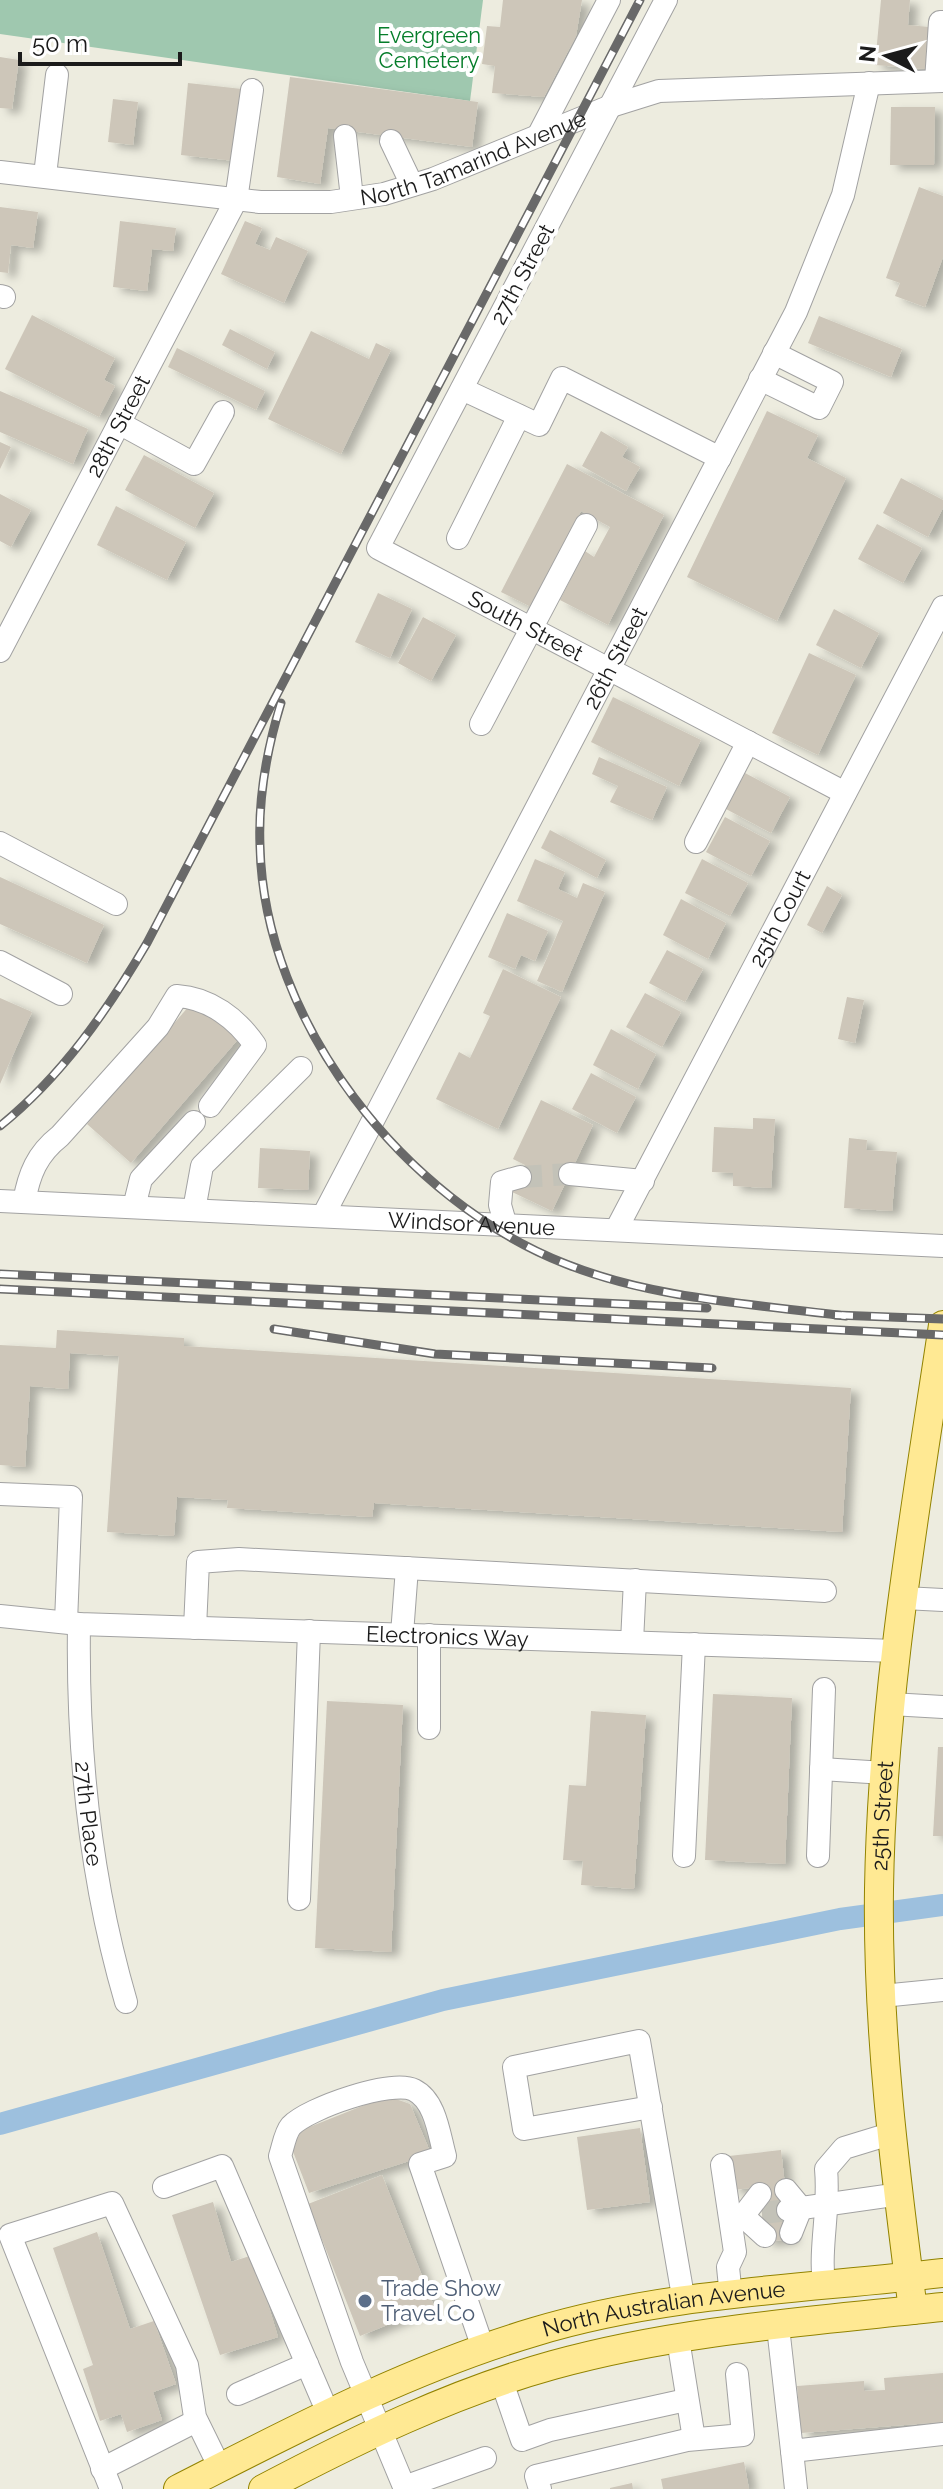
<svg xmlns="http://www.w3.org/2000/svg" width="943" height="2489" font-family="Raleway,sans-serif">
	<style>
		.cemetery { fill: #9fc8af }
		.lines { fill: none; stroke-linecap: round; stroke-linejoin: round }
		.canal { stroke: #9dc0de; stroke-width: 22 }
		.building { fill: #cdc6b9; filter: url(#shadow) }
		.minor-tunnel { stroke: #c3c2b8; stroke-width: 22; stroke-dasharray: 22 11; stroke-linecap: butt }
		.minor-casing { stroke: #a2a2a2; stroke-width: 24 }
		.major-casing { stroke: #928300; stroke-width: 30 }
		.minor { stroke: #fff; stroke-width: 22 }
		.major { stroke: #ffe993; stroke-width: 28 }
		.rail-casing { stroke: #696969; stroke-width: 9 }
		.rail { stroke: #fff; stroke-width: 6; stroke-dasharray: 18; stroke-linecap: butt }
		.service-dot { fill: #5c6f8a; stroke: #fff; stroke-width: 3 }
		.labels { text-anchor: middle; stroke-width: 8; stroke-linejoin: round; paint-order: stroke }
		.park-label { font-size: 22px; fill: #057d2a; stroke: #fff }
		.street-label { font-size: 22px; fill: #1b1b1b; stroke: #fff }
		.service-label { font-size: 22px; fill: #4e5e75; stroke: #fff; text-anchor: start }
	</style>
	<defs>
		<filter id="shadow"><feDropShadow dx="8" dy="4.5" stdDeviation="4" flood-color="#0004"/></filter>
	</defs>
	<rect width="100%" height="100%" fill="#edecdf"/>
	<path class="cemetery" d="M0 0H483L470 101 0 34Z"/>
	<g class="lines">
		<path class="canal" d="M0 2124 443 2000 840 1919 943 1905"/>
	</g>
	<g class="building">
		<path d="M503 0H582L576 36 544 97 492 93 495 66 482 64 487 26 500 27Z"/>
		<path d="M881 0H910L908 25 929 27 925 69 875 65Z"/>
		<path d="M0 57 19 60 12 109 0 108Z"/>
		<path d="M290 77 478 102 472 147 328 128 320 184 277 177Z"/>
		<path d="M188 83 242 89 235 161 181 155Z"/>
		<path d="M113 99 138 102 133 145 108 142Z"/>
		<path d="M891 107H935L934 165H890Z"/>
		<path d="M919 187 943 196V257L925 307 895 296 900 283 886 278Z"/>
		<path d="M0 207 38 212 33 248 11 245 8 273 0 272Z"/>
		<path d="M120 221 176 228 173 251 152 249 147 291 113 287Z"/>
		<path d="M245 221 262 228 255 244 270 250 276 237 308 251 284 303 221 274Z"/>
		<path d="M32 315 115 358 104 380 115 386 99 417 5 369Z"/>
		<path d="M819 316 902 349 891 377 808 343Z"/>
		<path d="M230 329 275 352 267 369 222 345Z"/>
		<path d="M311 331 369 359 376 343 391 350 341 454 268 419Z"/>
		<path d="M177 348 265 391 256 410 168 367Z"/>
		<path d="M0 391 88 429 73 464 0 432Z"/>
		<path d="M767 411 818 435 807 458 846 478 777 621 687 577Z"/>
		<path d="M601 431 628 447 622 457 640 467 626 491 582 466Z"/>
		<path d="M0 442 11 447 0 469Z"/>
		<path d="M144 455 214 493 195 528 125 490Z"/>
		<path d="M567 464 664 515 608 625 560 600 585 551 594 557 610 527 581 511 531 607 501 592Z"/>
		<path d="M901 478 943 500V508L928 537 883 513Z"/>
		<path d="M0 494 31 510 11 547 0 541Z"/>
		<path d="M116 506 186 542 167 580 97 545Z"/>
		<path d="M877 524 922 548 903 583 858 559Z"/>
		<path d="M378 593 412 609 390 658 355 642Z"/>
		<path d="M834 609 879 633 861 668 816 645Z"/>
		<path d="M423 617 456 635 431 681 398 663Z"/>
		<path d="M809 653 856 675 818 755 772 733Z"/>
		<path d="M613 697 701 740 679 786 591 742Z"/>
		<path d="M599 757 667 787 652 820 610 802 618 786 592 774Z"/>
		<path d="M745 773 790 797 771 833 726 809Z"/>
		<path d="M725 817 770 841 751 876 706 852Z"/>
		<path d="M550 830 606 860 597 878 541 848Z"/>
		<path d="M535 859 565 872 558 889 577 898 583 883 605 892 562 992 537 981 563 921 517 901Z"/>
		<path d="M702 859 748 883 730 916 685 893Z"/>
		<path d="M0 877 104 925 87 963 0 924Z"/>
		<path d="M827 886 842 895 822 933 807 925Z"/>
		<path d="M681 899 726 923 708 959 663 935Z"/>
		<path d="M507 913 548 931 535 961 521 955 515 969 488 957Z"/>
		<path d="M667 950 703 969 685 1002 649 983Z"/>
		<path d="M503 969 561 997 498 1129 436 1099 459 1052 470 1058 490 1016 483 1013Z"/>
		<path d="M645 993 681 1012 662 1047 626 1027Z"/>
		<path d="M847 997 864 1000 855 1043 838 1039Z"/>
		<path d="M0 998 32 1012 0 1084Z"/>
		<path d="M196 998 240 1037 131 1163 87 1124Z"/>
		<path d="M611 1029 656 1054 638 1089 593 1065Z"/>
		<path d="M591 1073 636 1097 617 1133 572 1109Z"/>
		<path d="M541 1100 593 1125 552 1211 512 1192 525 1165 513 1159Z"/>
		<path d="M753 1118 775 1119 771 1188 733 1186V1173L712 1172 714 1127 753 1129Z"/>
		<path d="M849 1138 867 1140 866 1150 897 1152 892 1211 844 1208Z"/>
		<path d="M260 1148 310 1151 308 1190 258 1188Z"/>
		<path d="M57 1330 184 1338V1346L851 1388 842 1532 374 1503 372 1517 227 1508 228 1500 177 1497 174 1536 107 1532 119 1356 70 1353 68 1389 30 1386 25 1467 0 1465V1345L56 1348Z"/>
		<path d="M713 1694 792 1698 785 1864 705 1860Z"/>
		<path d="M327 1701 403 1705 391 1952 315 1948Z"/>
		<path d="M591 1711 646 1715 634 1889 581 1885 583 1861 563 1860 569 1785 586 1786Z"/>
		<path d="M938 1747H943V1836H933Z"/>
		<path d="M387 2096 410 2104 431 2154 309 2193 292 2149 296 2136 302 2130Z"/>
		<path d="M640 2128 650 2202 587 2210 577 2137Z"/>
		<path d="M781 2150 791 2239 765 2242 759 2187 733 2190 729 2156Z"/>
		<path d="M382 2175 434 2306 360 2336 308 2204Z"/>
		<path d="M213 2202 231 2262 253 2255 278 2337 220 2355 172 2215Z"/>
		<path d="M97 2232 130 2329 154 2321 176 2384 153 2392 162 2420 127 2432 121 2414 100 2421 83 2369 93 2365 53 2248Z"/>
		<path d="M943 2373V2422L801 2433 797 2386 864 2381V2391L885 2390 884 2378Z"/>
		<path d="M744 2462 749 2489H663L661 2479Z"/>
		<path d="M632 2483 633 2489H610V2488Z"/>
	</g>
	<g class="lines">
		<g class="minor-tunnel">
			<path d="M520 1177 570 1174"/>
			<path d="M762 2213 788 2210"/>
		</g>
		<g class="minor-casing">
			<g id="minor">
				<path id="s1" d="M666 0 378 548 845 793"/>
				<path d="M936 81 940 22H943"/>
				<path d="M345 136 352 198"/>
				<path d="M538 136 609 0"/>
				<path d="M391 141 412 185"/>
				<path id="s2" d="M0 172 260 202H331L384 194 433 179 611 106 659 91 943 81"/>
				<path d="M45 175 57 75"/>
				<path d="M0 296 4 297"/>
				<path d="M760 379 819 408 832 382 774 353"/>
				<path d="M462 389 539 425 562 378 720 458"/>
				<path d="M119 423 194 464 223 412"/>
				<path d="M458 538 519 416"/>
				<path id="s3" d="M0 651 236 200 252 90"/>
				<path d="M481 724 586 525"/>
				<path d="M696 842 748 742"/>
				<path d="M0 843 116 904"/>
				<path d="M0 962 61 994"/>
				<path d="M570 1174 643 1181"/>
				<path id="s4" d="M0 1201 943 1246"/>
				<path d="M24 1202C29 1174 37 1154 60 1136L158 1027 177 996C210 998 237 1019 255 1045L210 1106"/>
				<path d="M134 1207 141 1179 194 1122"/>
				<path d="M194 1210 202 1166 301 1068"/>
				<path id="s5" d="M323 1216 796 312 843 195 869 83"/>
				<path d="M506 1226 500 1205 502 1182 520 1177"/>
				<path id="s6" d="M616 1230 943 607"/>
				<path d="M0 1494 71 1497 66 1622"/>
				<path d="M904 1598 943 1600"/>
				<path id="s7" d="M0 1616 79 1624 896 1651"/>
				<path id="s8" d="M79 1624C77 1752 90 1879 126 2002"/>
				<path d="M195 1628 198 1562 239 1559 825 1591"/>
				<path d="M402 1634 407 1568"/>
				<path d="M429 1635V1728"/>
				<path d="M632 1642 635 1580"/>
				<path d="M891 1704 943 1707"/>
				<path d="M821 1769 885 1773"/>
				<path d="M684 1856 694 1644"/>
				<path d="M818 1856 824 1689"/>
				<path d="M299 1899 309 1631"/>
				<path d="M882 1996 943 1990"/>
				<path d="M651 2107 524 2129 514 2067 639 2041C654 2128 669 2215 684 2302"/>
				<path d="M722 2165 735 2252 728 2267 731 2297"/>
				<path d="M164 2187 222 2166 328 2413"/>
				<path d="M786 2190 801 2208 791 2233"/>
				<path d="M760 2194 743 2216 765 2236"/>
				<path d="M788 2210 900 2194"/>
				<path d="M824 2287C819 2245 830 2210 826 2169L844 2148 893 2133"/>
				<path d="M778 2327 792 2451 943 2434"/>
				<path d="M678 2339 694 2439"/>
				<path d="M502 2382 522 2440 550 2430 686 2400"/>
				<path d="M238 2394 307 2364"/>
				<path d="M792 2451 796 2489"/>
				<path d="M102 2469 196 2421"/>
				<path d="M404 2487 485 2458"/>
				<path d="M111 2489 10 2235 112 2203 187 2365 195 2417 220 2468"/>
				<path d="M405 2489 352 2362 280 2156C283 2147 285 2133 291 2126 308 2108 392 2079 414 2090 436 2101 439 2135 445 2156L420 2164 483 2348"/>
				<path d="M540 2489 536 2476 687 2440 743 2435 737 2374"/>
			</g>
		</g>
		<g class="major-casing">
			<g id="major">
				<path id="s9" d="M913 2310C895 2171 877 2030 879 1889 882 1700 915 1512 943 1325"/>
				<path id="s10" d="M178 2489C294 2430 409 2369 534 2332 665 2292 808 2289 943 2273"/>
				<path d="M263 2489C356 2440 452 2393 553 2365 679 2330 813 2321 943 2307"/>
			</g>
		</g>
		<use href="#minor" class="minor"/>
		<use href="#major" class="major"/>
		<g class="rail-casing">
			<g id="rail">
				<path d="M281 703C267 749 258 798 260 846 264 1023 405 1201 566 1264 654 1299 753 1304 846 1316"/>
				<path d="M0 1126C62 1076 107 1011 147 943L640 0"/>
				<path d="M0 1274 707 1308"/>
				<path d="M0 1289 943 1335"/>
				<path d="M835 1315 943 1319"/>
				<path d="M274 1329 435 1354 712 1368"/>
			</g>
		</g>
		<use href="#rail" class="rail"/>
	</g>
	<circle class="service-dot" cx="365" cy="2301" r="8"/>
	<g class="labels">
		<g class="park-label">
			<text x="429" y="43">Evergreen<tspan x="429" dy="25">Cemetery</tspan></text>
		</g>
		<g class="street-label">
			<text dy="8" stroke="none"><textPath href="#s2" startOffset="482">North Tamarind Avenue</textPath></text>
			<text transform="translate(522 274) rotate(-62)" y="8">27th Street</text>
			<text dy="8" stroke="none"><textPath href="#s3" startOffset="254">28th Street</textPath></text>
			<text dy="8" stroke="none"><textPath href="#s1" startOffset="786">South Street</textPath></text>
			<text dy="8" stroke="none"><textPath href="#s5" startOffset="630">26th Street</textPath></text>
			<text dy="8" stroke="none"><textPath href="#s6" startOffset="352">25th Court</textPath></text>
			<text dy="8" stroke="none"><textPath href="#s4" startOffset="472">Windsor Avenue</textPath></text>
			<text dy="8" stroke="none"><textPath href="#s7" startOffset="448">Electronics Way</textPath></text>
			<text dy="8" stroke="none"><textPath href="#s8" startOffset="190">27th Place</textPath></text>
			<text dy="8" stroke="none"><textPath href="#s9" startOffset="496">25th Street</textPath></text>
			<text dy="8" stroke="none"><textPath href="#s10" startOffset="522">North Australian Avenue</textPath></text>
		</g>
		<g class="service-label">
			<text x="381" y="2296">Trade Show<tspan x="381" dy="25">Travel Co</tspan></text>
		</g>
	</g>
	<g transform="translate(887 56) rotate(276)" stroke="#ffffff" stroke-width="6" paint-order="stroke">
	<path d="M0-6L14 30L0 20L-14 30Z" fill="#1b1b1b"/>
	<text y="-12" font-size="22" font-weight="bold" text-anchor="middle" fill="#1b1b1b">N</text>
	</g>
	<path d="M20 52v12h160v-12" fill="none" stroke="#1b1b1b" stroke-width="4"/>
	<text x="32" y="52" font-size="24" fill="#1b1b1b" stroke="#ffffff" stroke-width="6" paint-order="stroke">50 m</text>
</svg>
